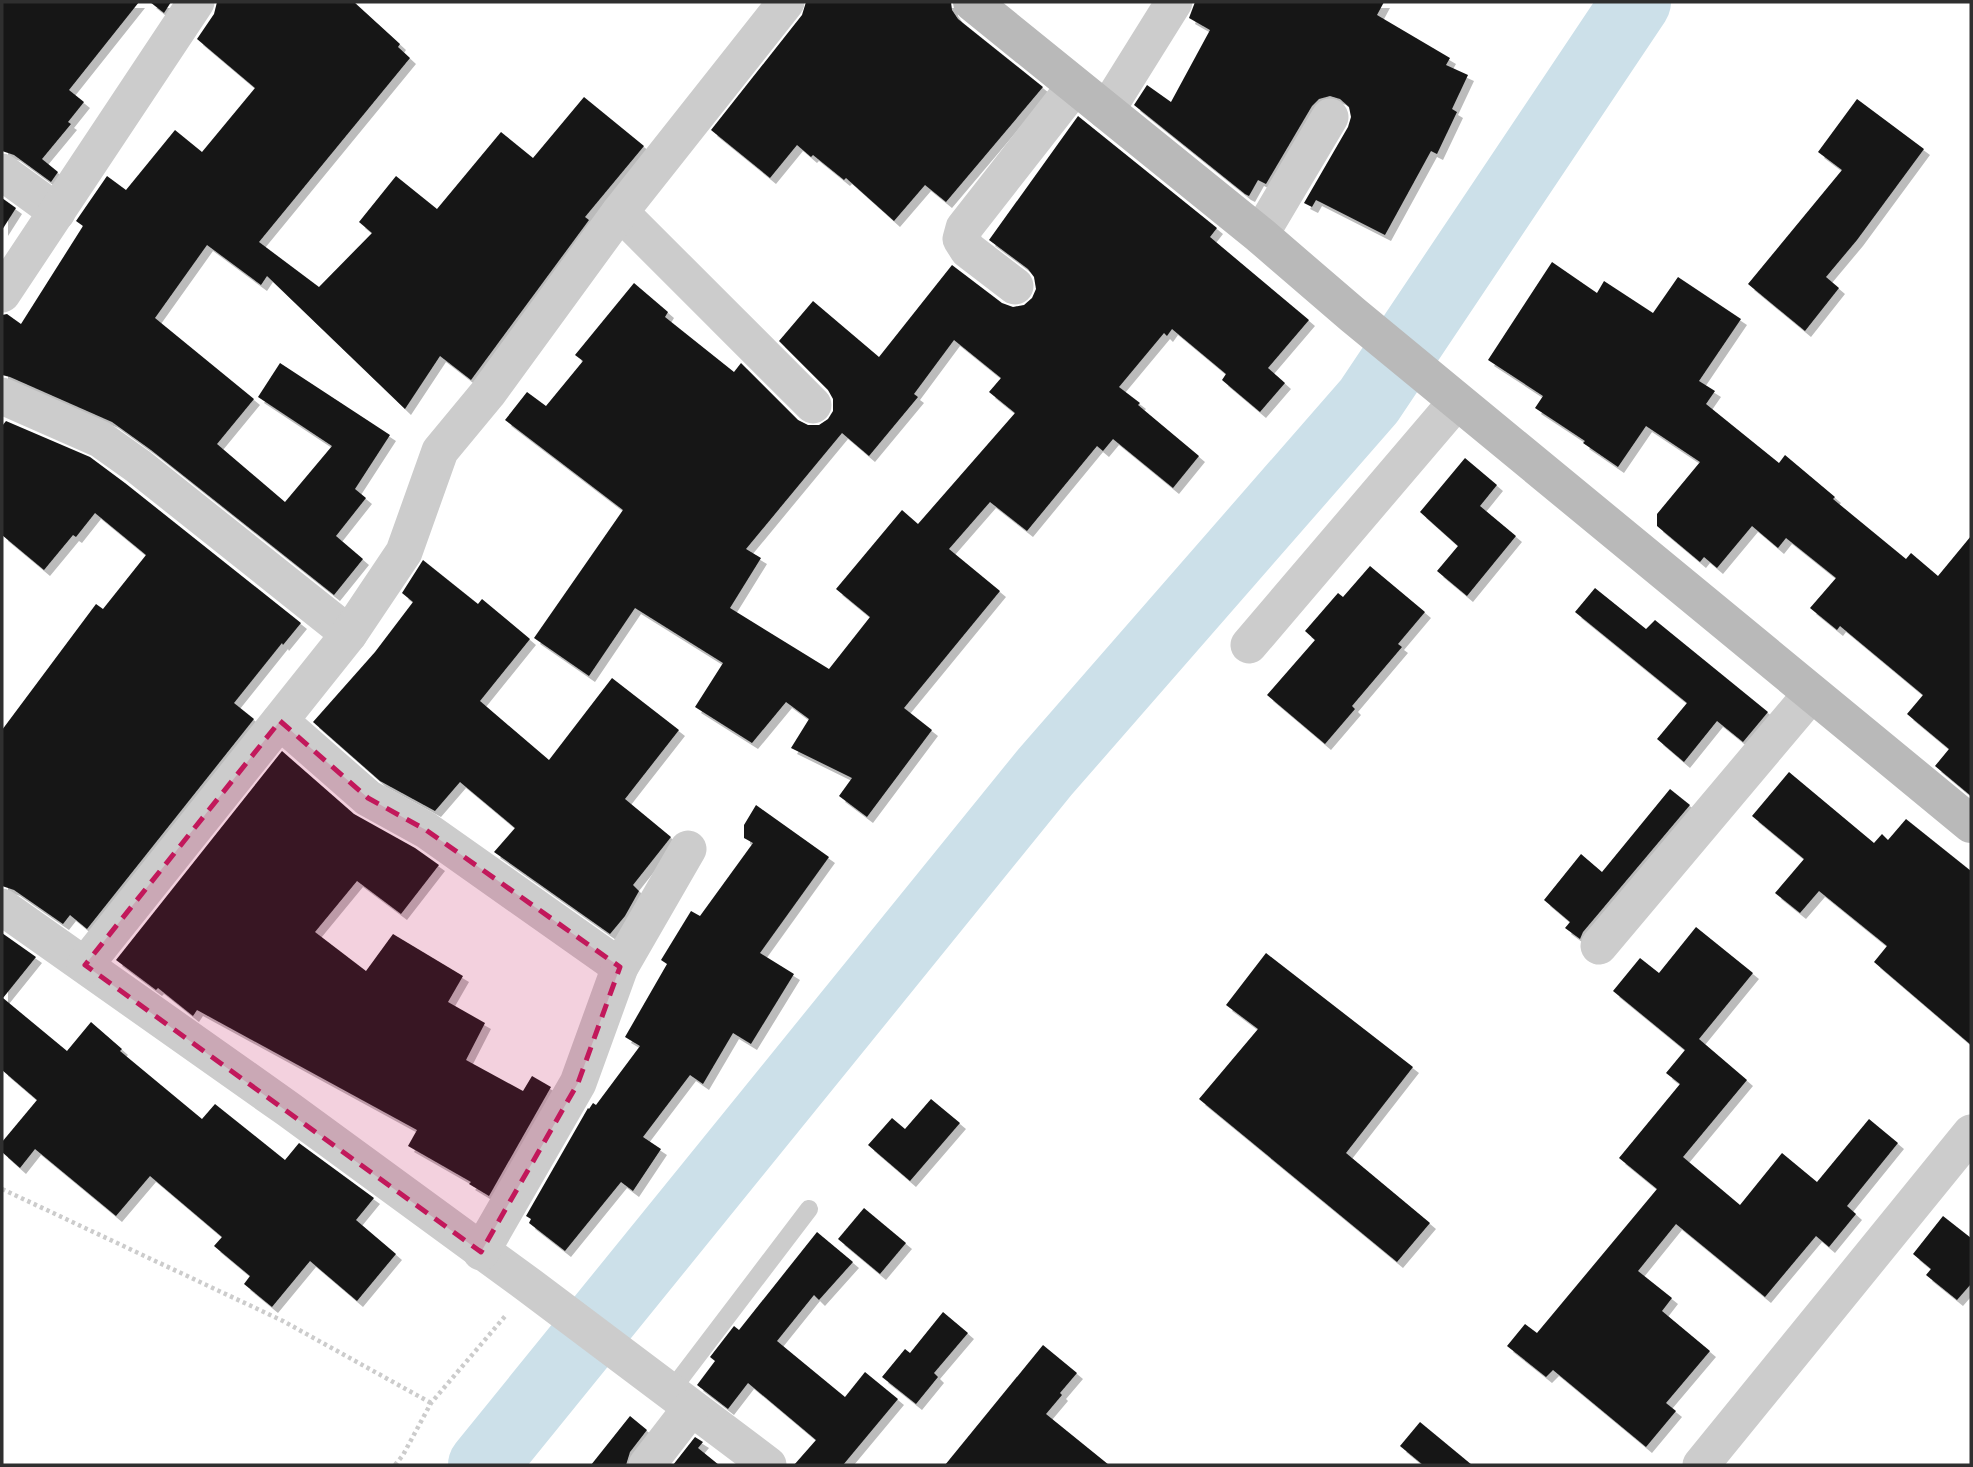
<svg xmlns="http://www.w3.org/2000/svg" width="1973" height="1467" font-family="'Varela Round',sans-serif">
	<style>
		.lines { fill: none; stroke-linecap: round; stroke-linejoin: round }
		.river { stroke: #cce0e9; stroke-width: 70 }
		.building { fill: #161616; fill-rule: evenodd; filter: url(#shadow) }
		.path { stroke: #ccc; stroke-width: 4.5; stroke-dasharray: 3.5 3.5; stroke-linecap: butt }
		.lane { stroke: #ccc; stroke-width: 18 }
		.street { stroke: #ccc; stroke-width: 37 }
		.secondary { stroke: #b9b9b9; stroke-width: 38 }
		.marked { fill: #c2185b; fill-opacity: 0.2; stroke: #c2185b; stroke-width: 5; stroke-dasharray: 14 9; stroke-linejoin: round }
	</style>
	<defs>
		<filter id="shadow"><feDropShadow dx="6" dy="6" stdDeviation="0" flood-color="#0004"/></filter>
	</defs>
	<rect width="100%" height="100%" fill="#fff"/>
	<g class="lines">
		<path class="river" d="M483 1465 1045 772 1369 401 1636 2"/>
	</g>
	<g class="building">
		<path d="M2 2H139L69 90 84 102 68 122 71 124 42 159 58 172 51 182 14 155 2 151Z"/>
		<path d="M150 2H171L164 13Z"/>
		<path d="M217 2H354L400 44 398 47 410 58 259 242 319 287 372 233 359 222 396 176 437 209 501 132 533 158 584 97 644 146 585 217 589 220 471 380 440 356 405 409 267 276 261 285 207 245 155 318 254 399 217 444 285 502 332 446 258 397 280 363 390 435 355 489 366 498 336 536 363 559 334 595 151 450 112 422 10 377 2 375V315L7 314 21 324 83 226 76 221 107 176 126 190 175 130 202 152 255 88 197 39 214 14Z"/>
		<path d="M806 2H951L952 10 958 19 1043 87 946 202 925 185 894 221 846 178 844 180 813 155 811 157 797 145 770 178 711 130 802 15Z"/>
		<path d="M1195 2H1384L1377 15 1450 58 1446 65 1468 75 1452 109 1457 112 1437 154 1431 151 1385 235 1316 200 1312 207 1304 203 1348 127 1351 117 1349 107 1340 99 1330 96 1319 99 1312 106 1266 184 1258 180 1249 196 1245 194 1134 105 1147 85 1171 102 1210 30 1189 18Z"/>
		<path d="M1857 99 1924 149 1857 240 1826 277 1839 288 1805 331 1748 284 1842 170 1818 152Z"/>
		<path d="M1078 116 1217 228 1210 237 1309 320 1268 368 1285 383 1260 412 1222 380 1226 374 1172 329 1167 336 1164 333 1119 387 1140 403 1138 405 1199 456 1173 488 1113 439 1103 451 1097 446 1027 531 990 502 949 549 1000 591 904 708 932 730 867 817 839 796 852 778 791 748 809 719 786 702 752 743 695 707 723 663 635 608 589 676 534 638 623 510 505 420 527 392 546 406 583 361 575 355 634 283 668 312 665 317 734 372 741 363 798 420 808 425H819L828 419 833 411V399L828 390 779 341 813 301 879 357 952 265 1002 303 1013 307 1024 305 1032 298 1036 289 1034 277 1028 269 989 240ZM954 340 1001 378 989 392 1015 413 918 524 902 510 836 589 870 617 829 669 730 608 761 558 746 549 842 433 869 456 918 397 914 394Z"/>
		<path d="M2 198 16 208 2 230Z"/>
		<path d="M1552 262 1597 293 1604 281 1653 313 1678 277 1741 319 1699 381 1715 391 1706 404 1779 463 1785 455 1835 497 1833 499 1906 559 1911 553 1938 576 1971 536V796L1935 766 1949 749 1907 714 1923 695 1840 626 1837 630 1810 608 1836 578 1786 538 1778 548 1752 526 1717 568 1704 557 1700 562 1657 526V514L1700 462 1646 426 1618 467 1583 443 1585 441 1535 408 1543 396 1488 360Z"/>
		<path d="M6 421 90 457 125 483 301 623 283 645 282 643 234 703 254 719 87 929 70 915 63 924 14 890 2 886V730L96 604 103 609 146 555 95 513 76 537 73 535 44 570 2 535V426Z"/>
		<path d="M1465 458 1497 485 1480 506 1516 536 1467 596 1437 571 1458 546 1420 512Z"/>
		<path d="M423 560 478 604 482 599 530 639 480 701 549 760 612 678 679 730 625 799 671 837 633 885 639 891 625 916 610 934 494 852 515 828 460 782 435 811 380 781 313 722 375 652 413 602 402 593Z"/>
		<path d="M1370 566 1425 612 1398 644 1402 647 1352 706 1355 709 1325 744 1267 695 1315 640 1305 631 1338 593 1343 597Z"/>
		<path d="M1595 588 1646 629 1655 620 1768 712 1743 742 1717 721 1684 762 1657 739 1687 703 1575 612Z"/>
		<path d="M282 751 354 814 415 848 439 865 401 914 357 881 315 932 366 971 393 934 463 976 448 1002 485 1023 466 1060 523 1091 532 1076 551 1087 489 1196 469 1184 471 1182 408 1146 417 1130 197 1010 193 1016 158 988 156 990 116 960Z"/>
		<path d="M1789 772 1874 843 1882 834 1888 840 1906 819 1971 871V1045L1874 962 1887 946 1819 891 1800 913 1775 893 1804 859 1752 816Z"/>
		<path d="M1670 789 1690 805 1583 932 1580 939 1565 928 1570 922 1544 900 1581 854 1602 872Z"/>
		<path d="M756 805 829 857 760 953 794 974 751 1044 733 1033 703 1084 690 1075 643 1137 661 1149 633 1191 621 1182 565 1251 529 1223 531 1219 526 1216 588 1108 589 1109 593 1103 596 1105 640 1046 625 1037 667 964 661 960 691 911 700 916 753 843 744 838V825Z"/>
		<path d="M1696 927 1753 973 1699 1039 1747 1080 1683 1157 1740 1205 1782 1153 1817 1182 1869 1119 1898 1143 1847 1206 1856 1214 1829 1247 1816 1236 1765 1297 1676 1224 1638 1271 1672 1298 1662 1311 1710 1351 1666 1403 1676 1411 1646 1447 1553 1370 1546 1377 1507 1346 1525 1324 1537 1333 1657 1189 1619 1158 1680 1084 1666 1073 1685 1050 1613 991 1640 958 1659 973Z"/>
		<path d="M2 933 36 957 3 998 67 1051 91 1022 122 1049 120 1051 202 1119 215 1104 285 1160 299 1143 374 1198 356 1220 396 1254 357 1301 310 1261 272 1307 244 1284 250 1276 214 1246 222 1237 150 1176 116 1216 35 1149 20 1168 2 1152V1142L37 1100 2 1070Z"/>
		<path d="M1266 953 1413 1067 1346 1153 1430 1223 1397 1262 1199 1099 1258 1029 1226 1005Z"/>
		<path d="M931 1099 960 1123 910 1181 868 1145 892 1118 905 1129Z"/>
		<path d="M864 1208 906 1243 880 1274 838 1239Z"/>
		<path d="M1943 1216 1971 1238V1284L1957 1300 1926 1275 1931 1269 1913 1254Z"/>
		<path d="M817 1232 853 1262 819 1300 814 1295 777 1341 845 1397 865 1372 898 1399 843 1465H794L816 1440 748 1383 728 1409 697 1385 715 1361 710 1357 734 1326 739 1330Z"/>
		<path d="M943 1312 968 1333 934 1373 938 1377 916 1404 882 1377 905 1349 910 1353Z"/>
		<path d="M1043 1345 1077 1373 1060 1393 1062 1395 1046 1414 1109 1465H945Z"/>
		<path d="M630 1416 647 1430 630 1452 626 1465H591Z"/>
		<path d="M1420 1422 1472 1465H1423L1400 1446Z"/>
		<path d="M695 1437 703 1442 698 1448 719 1465H673Z"/>
	</g>
	<g class="lines">
		<g class="path">
			<path d="M2 1189 283 1321 431 1403"/>
			<path d="M395 1465 403 1455 431 1403 507 1314"/>
		</g>
		<path class="lane" d="M670 1392 809 1209"/>
		<g class="street">
			<path d="M1106 111 1174 2"/>
			<path d="M2 172 57 212"/>
			<path d="M620 212 813 405"/>
			<path d="M1260 235 1330 117"/>
			<path d="M1015 286 968 250 961 239 964 228 1075 86"/>
			<path d="M2 294 196 2"/>
			<path d="M2 396 100 439 138 466 349 634"/>
			<path d="M1249 645 1457 401"/>
			<path d="M280 721 368 798 426 830 620 967"/>
			<path d="M2 907 288 1109 530 1286 768 1465"/>
			<path d="M1599 946 1812 693"/>
			<path d="M85 965 349 634 404 552 440 451 488 393 620 212 786 2"/>
			<path d="M481 1252 578 1083 620 967 688 849"/>
			<path d="M647 1465 691 1408"/>
			<path d="M1701 1465 1971 1133"/>
		</g>
		<path class="secondary" d="M972 2 1260 235 1353 315 1971 824"/>
	</g>
	<path class="marked" d="M280 721 368 798 426 830 620 967 578 1083 481 1252 85 965Z"/>
	<rect width="1973" height="1467" fill="none" stroke="#2f2f2f" stroke-width="7"/>
</svg>
